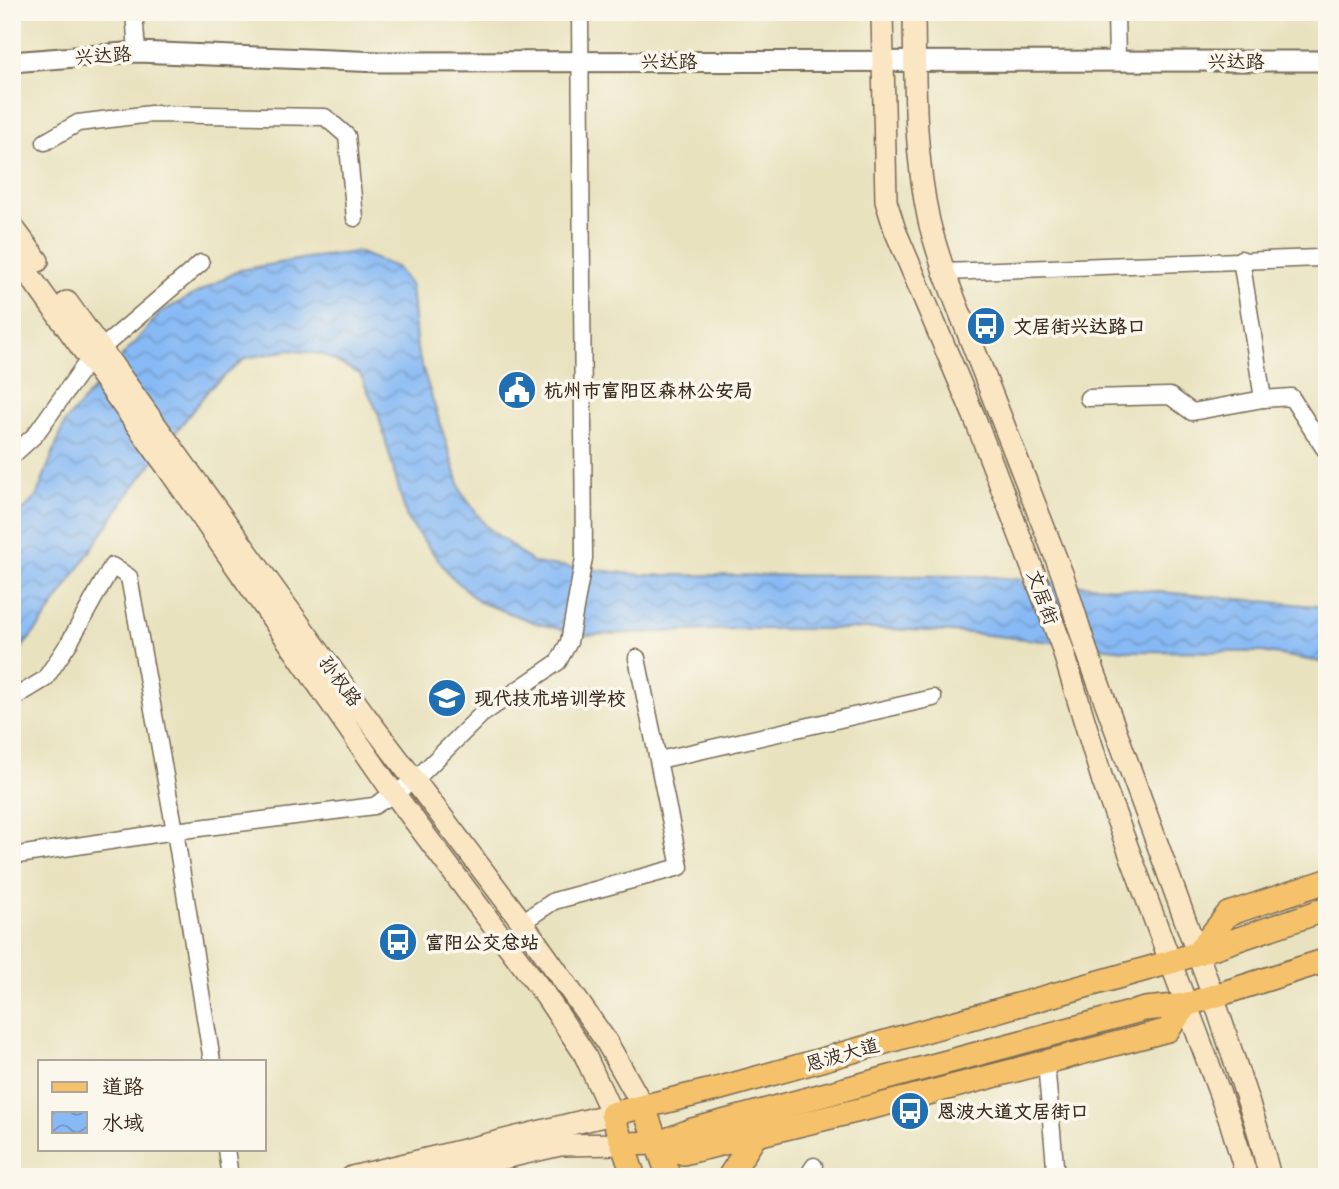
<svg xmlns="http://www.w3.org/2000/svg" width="1339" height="1189" font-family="'Playpen Sans','LXGW WenKai TC',sans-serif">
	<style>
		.water { fill: url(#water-waves); stroke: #61728a; stroke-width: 2 }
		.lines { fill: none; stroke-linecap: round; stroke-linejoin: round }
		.minor-casing { stroke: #786a56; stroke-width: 19 }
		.tertiary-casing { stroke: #786a56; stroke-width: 23 }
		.secondary-casing { stroke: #786a56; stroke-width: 24 }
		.primary-casing { stroke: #786a56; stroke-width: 26 }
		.minor { stroke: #fff; stroke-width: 16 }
		.tertiary { stroke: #fff; stroke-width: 19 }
		.secondary { stroke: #fbe6c4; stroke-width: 21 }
		.primary { stroke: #f5c16b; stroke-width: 23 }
		.labels { text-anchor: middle; stroke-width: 7; stroke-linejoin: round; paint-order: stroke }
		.street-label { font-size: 19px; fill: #3b2a1e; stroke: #fbf7ec }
		.poi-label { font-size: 19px; font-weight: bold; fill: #3b2a1e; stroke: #fbf7ec; text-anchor: start }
	</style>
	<defs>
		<pattern id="water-waves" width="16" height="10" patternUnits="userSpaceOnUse" patternTransform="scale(1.75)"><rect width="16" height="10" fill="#87baf5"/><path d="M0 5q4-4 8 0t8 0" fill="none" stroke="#7097c6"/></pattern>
	</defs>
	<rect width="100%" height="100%" fill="#fbf7ec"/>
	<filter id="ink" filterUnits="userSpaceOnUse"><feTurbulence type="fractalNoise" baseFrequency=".0143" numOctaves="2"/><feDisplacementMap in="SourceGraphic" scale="14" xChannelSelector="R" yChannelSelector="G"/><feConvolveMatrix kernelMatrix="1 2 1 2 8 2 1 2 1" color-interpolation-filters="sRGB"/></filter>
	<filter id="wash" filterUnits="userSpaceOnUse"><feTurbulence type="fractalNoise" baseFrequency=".00686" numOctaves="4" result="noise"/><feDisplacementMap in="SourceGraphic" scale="28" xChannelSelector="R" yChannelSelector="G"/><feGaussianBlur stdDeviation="1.57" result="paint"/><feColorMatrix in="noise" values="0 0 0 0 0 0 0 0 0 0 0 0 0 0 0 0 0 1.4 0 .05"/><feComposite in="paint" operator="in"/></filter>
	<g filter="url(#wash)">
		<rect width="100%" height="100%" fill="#e9e2bf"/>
		<path class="water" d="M357 252 396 267 411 286 417 350 462 493 486 526 533 563 643 575 982 576 1327 607V663L1262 652 1134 651 969 633 891 629H734L585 635 536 623 479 602 450 575 407 519 378 413 360 374 322 354 289 350 246 358 210 388 129 493 43 622 12 660V522L36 497 65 422 161 312 240 270 307 258Z"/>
	</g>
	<g filter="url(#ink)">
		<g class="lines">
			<g class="minor-casing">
				<g id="minor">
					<path d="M134 12 137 52"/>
					<path d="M1116 12 1117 60"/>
					<path d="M45 142 78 123 151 114 325 117 347 136 355 218"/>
					<path d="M1241 259 1263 399"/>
					<path d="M944 272 1319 258"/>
					<path d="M1088 398 1170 396 1192 412 1263 399 1291 397 1324 448 1327 447"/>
					<path d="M12 456 35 435 90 358 201 263"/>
					<path d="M12 699 45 679 69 643 112 566 129 577 175 831 212 1061"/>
					<path d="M659 760 933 698"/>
					<path d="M12 856 175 831 374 806 414 781 481 715 558 662 569 642 584 558 580 12"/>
					<path d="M522 922 554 901 680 867 637 658"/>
					<path d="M1046 1063 1056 1177"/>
					<path d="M226 1149 230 1177"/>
					<path d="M807 1177 814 1166"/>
				</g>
			</g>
			<g class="tertiary-casing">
				<path id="tertiary" d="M12 62 137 52 380 62 1327 61"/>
			</g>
			<g class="secondary-casing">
				<g id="secondary">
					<path d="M882 12 886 201 895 230 974 416 1034 573 1061 644 1103 782 1230 1121 1247 1177"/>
					<path d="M914 12C915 81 914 153 929 221 933 238 939 255 944 272L1063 576 1086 649 1213 996 1258 1131 1270 1177"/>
					<path d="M12 226 38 261"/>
					<path d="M12 251 167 467 390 788 545 995 584 1053 612 1114 352 1177"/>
					<path d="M67 302 364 714 522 922 606 1041 644 1108"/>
					<path d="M423 1177 560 1145 624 1144"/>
				</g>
			</g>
			<g class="primary-casing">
				<g id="primary">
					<path d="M1197 953 1228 914 1327 881"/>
					<path d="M644 1108 669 1177"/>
					<path d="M659 1143 683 1153 909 1098 1168 1030 1186 1005"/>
					<path d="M624 1144 659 1143 692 1130 1145 1009 1186 1005 1327 960"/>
					<path d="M634 1177 612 1114 721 1088 1171 962 1327 909"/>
					<path d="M729 1177 756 1135"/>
				</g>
			</g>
			<use href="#minor" class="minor"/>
			<use href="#tertiary" class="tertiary"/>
			<use href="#secondary" class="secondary"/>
			<use href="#primary" class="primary"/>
		</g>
	</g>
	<defs>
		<g id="bus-disc" transform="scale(2.0125)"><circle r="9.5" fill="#1f6fb2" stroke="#fbf7ec"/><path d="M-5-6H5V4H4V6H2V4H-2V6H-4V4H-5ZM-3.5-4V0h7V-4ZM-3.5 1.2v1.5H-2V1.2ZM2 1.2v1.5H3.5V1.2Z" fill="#fff"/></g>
		<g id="civic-disc" transform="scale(2.0125)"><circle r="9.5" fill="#1f6fb2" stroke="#fbf7ec"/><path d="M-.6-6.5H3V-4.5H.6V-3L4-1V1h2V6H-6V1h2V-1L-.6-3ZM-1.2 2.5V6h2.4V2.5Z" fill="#fff"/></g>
		<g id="school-disc" transform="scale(2.0125)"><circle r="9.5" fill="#1f6fb2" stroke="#fbf7ec"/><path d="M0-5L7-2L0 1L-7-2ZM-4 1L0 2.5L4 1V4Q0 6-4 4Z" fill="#fff"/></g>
	</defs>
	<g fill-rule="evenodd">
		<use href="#bus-disc" x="986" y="326"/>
		<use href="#civic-disc" x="517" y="390"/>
		<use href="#school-disc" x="447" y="698"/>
		<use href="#bus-disc" x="398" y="942"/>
		<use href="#bus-disc" x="910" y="1111"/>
	</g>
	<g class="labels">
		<g class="street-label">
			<text transform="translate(103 55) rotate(-4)" y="7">兴达路</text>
			<text x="669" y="68">兴达路</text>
			<text x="1236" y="68">兴达路</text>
			<text transform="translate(1043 597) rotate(70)" y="7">文居街</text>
			<text transform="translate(341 681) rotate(54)" y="7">孙权路</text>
			<text transform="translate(842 1054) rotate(-16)" y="7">恩波大道</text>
		</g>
		<g class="poi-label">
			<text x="1013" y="333">文居街兴达路口</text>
			<text x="544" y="397">杭州市富阳区森林公安局</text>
			<text x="474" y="705">现代技术培训学校</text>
			<text x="425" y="949">富阳公交总站</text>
			<text x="937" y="1118">恩波大道文居街口</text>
		</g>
	</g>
	<rect width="1339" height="1189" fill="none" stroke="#fbf7ec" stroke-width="42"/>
	<rect x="38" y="1060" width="228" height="91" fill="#fbf7ec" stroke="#aea59a" stroke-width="2"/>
	<rect x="52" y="1082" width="35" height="10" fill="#f5c16b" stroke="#aea59a" stroke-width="2"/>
	<text x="102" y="1094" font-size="21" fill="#3b2a1e">道路</text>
	<rect x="52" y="1112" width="35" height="21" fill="url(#water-waves)" stroke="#aea59a" stroke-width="2"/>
	<text x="102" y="1130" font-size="21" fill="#3b2a1e">水域</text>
</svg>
